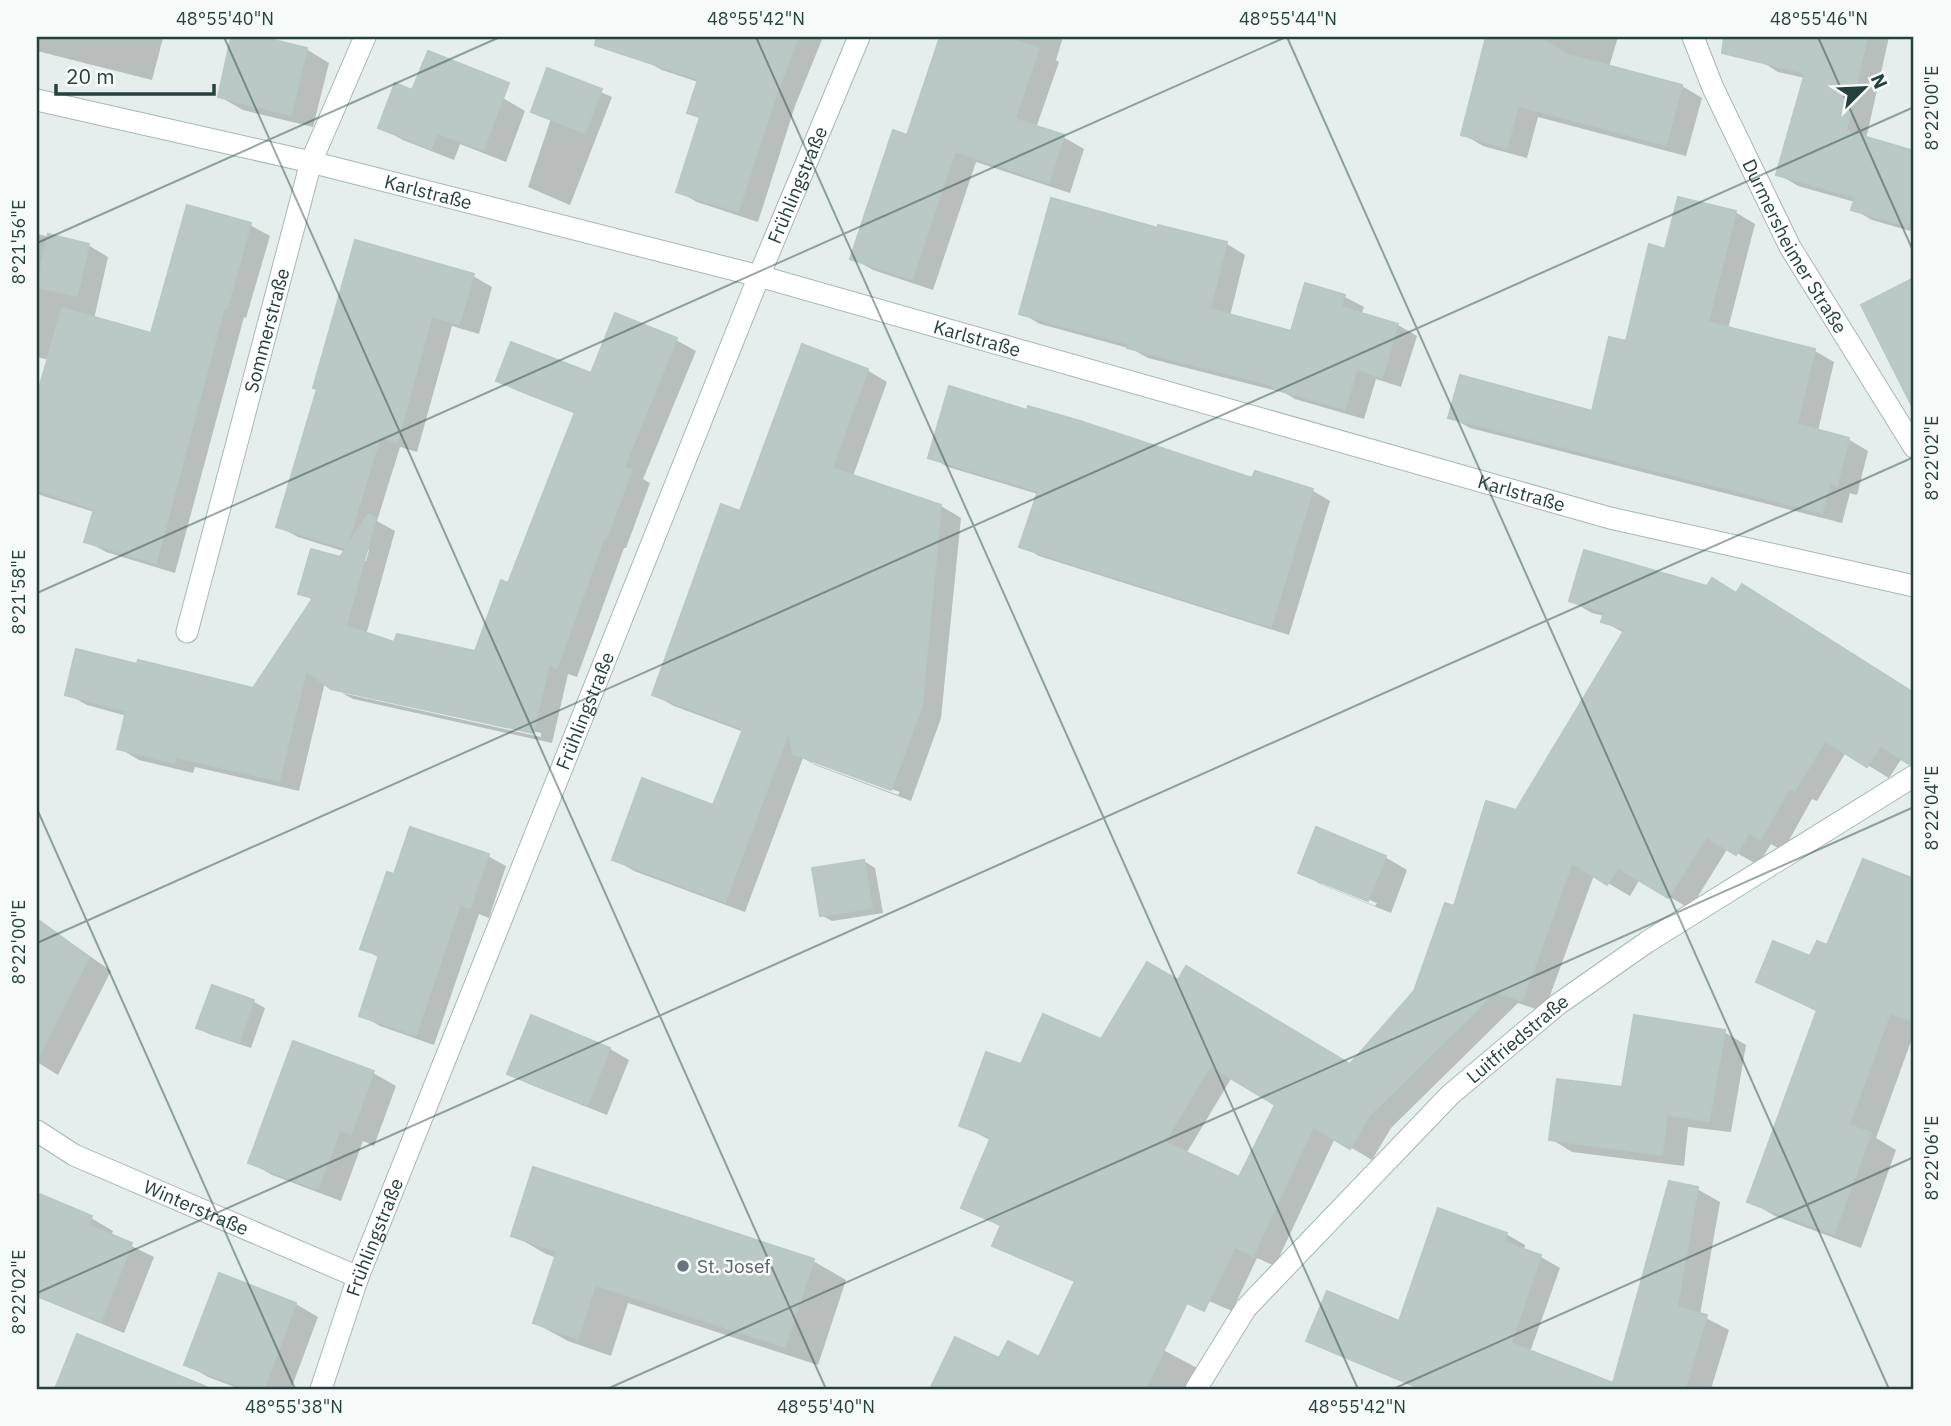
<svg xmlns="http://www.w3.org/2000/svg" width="1951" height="1426" font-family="'IBM Plex Sans',sans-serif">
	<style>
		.shadow { fill: #0003; fill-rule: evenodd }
		.building { fill: #bac9c6; stroke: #b8c8c5; stroke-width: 2; fill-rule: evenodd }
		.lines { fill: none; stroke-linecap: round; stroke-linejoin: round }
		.street-casing { stroke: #a7b7b5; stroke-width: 23 }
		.street { stroke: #fff; stroke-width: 21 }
		.ticks { fill: none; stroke: #24413f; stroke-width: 2; stroke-opacity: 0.45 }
		.worship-dot { fill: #6b7280; stroke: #f6fbf9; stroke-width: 2.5 }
		.labels { text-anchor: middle; stroke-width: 5; stroke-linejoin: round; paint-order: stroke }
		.street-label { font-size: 19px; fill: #24413f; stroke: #f6fbf9 }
		.worship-label { font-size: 19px; fill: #5b616d; stroke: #f6fbf9; text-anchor: start }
		.neatline { fill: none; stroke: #24413f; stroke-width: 2.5 }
		.ticks-label { font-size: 18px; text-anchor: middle; fill: #24413f }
	</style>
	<rect width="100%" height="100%" fill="#e5eeec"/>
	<g class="shadow">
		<path d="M37 37H162L163 38 152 80 37 51Z"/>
		<path d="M233 37H254L306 49 329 63 313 127 243 110 220 97Z"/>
		<path d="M649 37H823L795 106 758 222 697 202 678 191 701 119 689 112 698 82 662 70 642 59Z"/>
		<path d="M942 37H1063L1056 60 1059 62 1036 128 1063 137 1084 149 1070 193 976 162 933 290 873 270 852 258 908 138Z"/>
		<path d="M1487 37H1618L1609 67 1682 86 1702 98 1686 156 1538 117 1527 158 1483 146 1463 134Z"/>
		<path d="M1765 37H1889L1866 139 1914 152V232L1872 220 1853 209 1855 202 1798 186 1778 174 1805 78 1778 72 1759 60Z"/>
		<path d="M565 77 612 97 570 205 528 187Z"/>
		<path d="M413 92 503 98 525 111 506 162 460 144 454 160 403 140 380 127Z"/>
		<path d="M1735 212 1755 224 1728 329 1815 351 1834 362 1818 431 1848 439 1868 451 1857 495 1850 493 1842 523 1470 428 1450 417 1593 413 1627 343 1667 251Z"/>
		<path d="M250 225 270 236 246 318 244 317 175 573 106 552 86 541 94 512 37 494V402L49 360 37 357V234L88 245 108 257 94 319 152 335Z"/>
		<path d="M1160 227 1227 244 1245 255 1230 316 1292 333 1306 286 1345 297 1364 307 1361 315 1398 325 1417 336 1401 387 1376 379 1364 419 1295 399 1285 393 1148 358 1132 349 1040 324 1021 313 1159 231Z"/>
		<path d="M473 276 492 287 479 334 452 326 417 452 400 447 377 521 395 531 366 635 395 645 476 653 509 585 576 414 518 391 498 380 592 375 676 340 696 351 643 479 650 483 626 548H624L577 677 568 674 552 743 353 699 342 693 541 737V733L332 687 325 682 299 791 195 767 193 773 139 760 119 748 127 716 87 705 67 694 254 690 313 600 300 593 341 559 346 552 298 537 278 526 319 389ZM366 550H369L366 561H362Z"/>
		<path d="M1914 280V395L1906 390 1863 306Z"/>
		<path d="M867 370 887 382 853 476 941 506 961 518 941 718 911 801 815 765 803 758 745 912 634 871 614 859 714 807 744 732 674 706 654 695 741 513ZM812 760 900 792 898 795 812 763Z"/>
		<path d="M930 457 1254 480 1256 473 1313 491 1330 501 1289 635 1039 556 1022 546 1038 494 948 467Z"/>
		<path d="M1737 595 1764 598 1914 694V759L1912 763 1902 758 1889 778 1846 752 1817 801 1812 799 1783 851 1771 844 1758 865 1728 848 1690 909 1640 879 1630 896 1594 875 1544 1012 1518 1003 1391 1128 1372 1160 1335 1138 1275 1266 1257 1258 1232 1311 1141 1272 1126 1304 1016 1257 994 1245 1002 1227 963 1208 992 1141 961 1125 1022 1066 1102 1041 1178 982 1349 1066 1415 992 1455 908 1517 812 1624 633 1603 621 1604 616 1592 613 1571 601ZM1232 1077 1278 1104 1240 1180 1186 1154Z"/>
		<path d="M488 856 506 866 489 918 479 914 434 1045 380 1026 361 1015 380 958 362 948 395 877Z"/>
		<path d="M1385 857 1407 870 1391 913 1322 885 1300 872ZM1321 880 1377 903 1375 906 1321 884Z"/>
		<path d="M864 861 875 868 883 913 832 921 821 915Z"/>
		<path d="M1914 869V1033L1876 1138 1896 1150 1861 1248 1775 1216 1749 1201 1818 1012 1758 982 1811 959 1828 947 1910 879Z"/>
		<path d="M37 919 111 971 58 1075 37 1062Z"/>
		<path d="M213 987 254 1002 265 1008 251 1048 209 1034 198 1028Z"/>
		<path d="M532 1017 610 1049 629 1060 607 1115 529 1084 510 1073Z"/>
		<path d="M1724 1032 1746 1045 1731 1132 1688 1127 1684 1166 1572 1152 1551 1139 1623 1089Z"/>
		<path d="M373 1073 396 1086 374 1146 363 1141 341 1201 272 1175 250 1162Z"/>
		<path d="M1671 1183 1697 1189 1720 1202 1700 1315 1729 1330 1711 1389H1613Z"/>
		<path d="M42 1198 91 1218 113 1231 111 1236 154 1257 124 1333 37 1297V1211Z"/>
		<path d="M1506 1234 1525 1245 1524 1250 1541 1257 1560 1268 1530 1352 1584 1377 1579 1389H1419L1328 1351 1309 1340 1400 1323Z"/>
		<path d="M513 1235 813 1261 846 1280 818 1365 628 1303 611 1356 568 1341 535 1323 557 1258 546 1254Z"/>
		<path d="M220 1275 296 1304 318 1317 291 1389H240L208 1377 186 1364Z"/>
		<path d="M1068 1299 1197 1368 1187 1389H947L935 1382 1000 1361 1040 1359Z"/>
		<path d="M78 1336 182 1379 199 1389H57Z"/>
	</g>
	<g class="building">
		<path d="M231 37H261L307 48 291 115 218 97Z"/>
		<path d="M597 37H798L776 95 738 212 676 192 700 117 687 113 698 79 595 45Z"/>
		<path d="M940 37H1004L1039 48 1015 119 1064 135 1049 183 955 151 912 279 850 259 893 130 907 135Z"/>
		<path d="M1486 37H1541L1565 54 1682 85 1666 145 1518 106 1507 148 1461 135Z"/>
		<path d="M1724 37H1867L1846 131 1914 151V204L1908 226 1851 210 1855 197 1776 175 1805 73 1722 53Z"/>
		<path d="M428 51 509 83 483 150 437 133 431 149 378 128 395 83 412 90Z"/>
		<path d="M547 68 602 89 585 133 531 112Z"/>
		<path d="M1678 197 1736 211 1708 322 1815 349 1797 424 1849 438 1837 485 1830 483 1822 513 1448 418 1460 375 1592 411 1609 337 1626 341 1649 244 1665 249Z"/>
		<path d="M1051 198 1158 228V225L1227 242 1210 309 1291 331 1305 283 1345 295 1341 307 1398 324 1382 378 1357 369 1345 409 1274 389 1275 386 1127 348 1128 344 1019 314Z"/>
		<path d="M187 205 251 223 227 308H224L156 563 84 542 94 509 37 490V396L62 308 151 333Z"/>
		<path d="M48 234 89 244 77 296 37 287Z"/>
		<path d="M355 240 474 274 459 324 432 316 397 442 380 437 346 548 368 514 376 518 346 626 394 642 397 634 475 651 501 580 508 583 575 412 496 381 511 342 591 373 615 313 677 338 624 467 632 470 606 539 604 538 557 668 549 664 533 733 331 689 306 671 279 781 176 757 174 763 117 749 126 711 65 695 76 649 137 664 138 660 253 688 313 598 298 594 311 549 340 557 346 548 276 527 317 389 313 388Z"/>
		<path d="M1914 278V410L1861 305Z"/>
		<path d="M802 344 868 369 832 468 941 505 922 706 891 790 793 754 789 731 725 902 612 860 642 778 713 805 743 729 652 695 721 504 740 511Z"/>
		<path d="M949 386 1027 410 1028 406 1080 421 1252 478 1255 471 1313 489 1271 627 1019 547 1038 491 928 458Z"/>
		<path d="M1584 550 1707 586 1712 578 1736 593 1742 584 1914 693V763L1909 764 1880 746 1867 767 1825 741 1795 791 1790 788 1760 840 1749 833 1736 855 1706 837 1668 898 1618 868 1607 885 1572 863 1522 1001 1495 992 1369 1116 1350 1149 1313 1127 1253 1256 1235 1247 1204 1311 1187 1303 1145 1389H930L955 1337 999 1358 1008 1341 1039 1357 1075 1281 992 1246 1001 1225 961 1208 991 1137 959 1126 986 1052 1021 1064 1043 1014 1101 1039 1147 962 1178 980 1186 966 1350 1064 1414 991 1445 903 1454 906 1486 801 1516 810 1625 629 1601 622 1604 612 1569 601ZM1210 1066 1275 1105 1239 1177 1165 1142Z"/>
		<path d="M410 827 489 854 470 908 460 905 416 1035 359 1016 379 955 360 949 387 872 394 874Z"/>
		<path d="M1316 827 1386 856 1368 901 1298 873Z"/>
		<path d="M1863 859 1914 879V1022L1890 1013 1849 1125 1871 1133 1834 1234 1747 1202 1817 1010 1756 982 1773 941 1810 956 1817 941 1827 945Z"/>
		<path d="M864 860 872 908 820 916 812 868Z"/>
		<path d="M37 919 89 957 37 1059Z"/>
		<path d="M212 985 254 1000 239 1043 196 1028Z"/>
		<path d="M531 1015 610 1048 587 1106 507 1074Z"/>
		<path d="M1634 1015 1725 1030 1709 1121 1667 1115 1662 1155 1549 1140 1557 1079 1622 1087Z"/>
		<path d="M293 1041 374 1071 351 1134 340 1130 318 1189 248 1163Z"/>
		<path d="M533 1167 814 1259 785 1347 595 1285 578 1339 533 1323 557 1251 511 1236Z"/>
		<path d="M1669 1181 1698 1187 1677 1307 1707 1315 1685 1389H1422L1306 1341 1327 1291 1399 1321 1438 1208 1507 1233 1504 1242 1541 1255 1511 1343 1613 1383Z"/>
		<path d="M37 1193 92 1216 89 1225 132 1243 101 1321 37 1296Z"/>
		<path d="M219 1273 296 1303 264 1389H247L184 1365Z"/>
		<path d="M77 1334 209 1388V1389H55Z"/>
	</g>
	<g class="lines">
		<g class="street-casing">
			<g id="street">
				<path id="s1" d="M1693 37 1713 88 1790 247 1914 447"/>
				<path id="s2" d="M37 100 311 162 759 276 1610 518 1914 586"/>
				<path id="s3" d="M187 632 311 162 365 37"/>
				<path id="s4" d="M37 1131 74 1155 358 1277"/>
				<path id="s5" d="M321 1389 358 1277 759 276 859 37"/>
				<path id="s6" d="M1196 1389 1246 1308 1450 1095 1557 1005 1647 942 1914 776"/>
			</g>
		</g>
		<use href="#street" class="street"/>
	</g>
	<path class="ticks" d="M224 37 826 1389M756 37 1358 1389M1287 37 1889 1389M1818 37 1914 253M37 243 500 37M37 593 1286 37M37 809 295 1389M37 943 1914 107M37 1293 1914 457M607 1389 1914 807M1393 1389 1914 1157"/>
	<circle class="worship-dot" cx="683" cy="1266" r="7"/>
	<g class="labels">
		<g class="street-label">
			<text dy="7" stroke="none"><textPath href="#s5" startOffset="1295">Frühlingstraße</textPath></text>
			<text dy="7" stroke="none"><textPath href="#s2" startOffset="402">Karlstraße</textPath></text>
			<text dy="7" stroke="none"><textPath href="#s1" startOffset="233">Durmersheimer Straße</textPath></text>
			<text dy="7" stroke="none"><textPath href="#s3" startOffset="312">Sommerstraße</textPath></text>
			<text dy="7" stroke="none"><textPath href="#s2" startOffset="970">Karlstraße</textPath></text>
			<text dy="7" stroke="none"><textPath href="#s2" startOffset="1536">Karlstraße</textPath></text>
			<text dy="7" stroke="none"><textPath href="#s5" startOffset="728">Frühlingstraße</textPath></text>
			<text dy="7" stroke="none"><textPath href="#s6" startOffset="478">Luitfriedstraße</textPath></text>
			<text dy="7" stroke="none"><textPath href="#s4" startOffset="177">Winterstraße</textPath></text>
			<text dy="7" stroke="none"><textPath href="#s5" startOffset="161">Frühlingstraße</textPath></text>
		</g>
		<g class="worship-label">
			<text x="697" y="1273">St. Josef</text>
		</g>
	</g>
	<rect width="1951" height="1426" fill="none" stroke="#f6fbf9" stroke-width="77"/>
	<g transform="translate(1864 88) rotate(66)" stroke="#f6fbf9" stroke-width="5" paint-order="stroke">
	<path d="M0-5L12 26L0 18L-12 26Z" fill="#24413f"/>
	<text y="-10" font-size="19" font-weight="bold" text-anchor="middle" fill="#24413f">N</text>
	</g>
	<path d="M56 84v10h158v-10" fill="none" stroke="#24413f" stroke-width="3.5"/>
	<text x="66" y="84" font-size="21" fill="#24413f" stroke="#f6fbf9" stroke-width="5" paint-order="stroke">20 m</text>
	<rect x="38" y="38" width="1874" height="1350" class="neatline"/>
	<g class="ticks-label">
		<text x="225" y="25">48°55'40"N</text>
		<text x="756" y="25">48°55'42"N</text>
		<text x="1288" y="25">48°55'44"N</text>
		<text x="1819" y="25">48°55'46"N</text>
		<text transform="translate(1932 108) rotate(-90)" y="6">8°22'00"E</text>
		<text transform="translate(19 242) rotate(-90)" y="6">8°21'56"E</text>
		<text transform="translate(1932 458) rotate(-90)" y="6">8°22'02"E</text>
		<text transform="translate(19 592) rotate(-90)" y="6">8°21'58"E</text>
		<text transform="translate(1932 808) rotate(-90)" y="6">8°22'04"E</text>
		<text transform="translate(19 942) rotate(-90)" y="6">8°22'00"E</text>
		<text transform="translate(1932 1158) rotate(-90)" y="6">8°22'06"E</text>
		<text transform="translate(19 1292) rotate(-90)" y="6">8°22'02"E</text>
		<text x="294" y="1413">48°55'38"N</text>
		<text x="826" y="1413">48°55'40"N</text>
		<text x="1357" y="1413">48°55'42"N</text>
	</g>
</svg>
